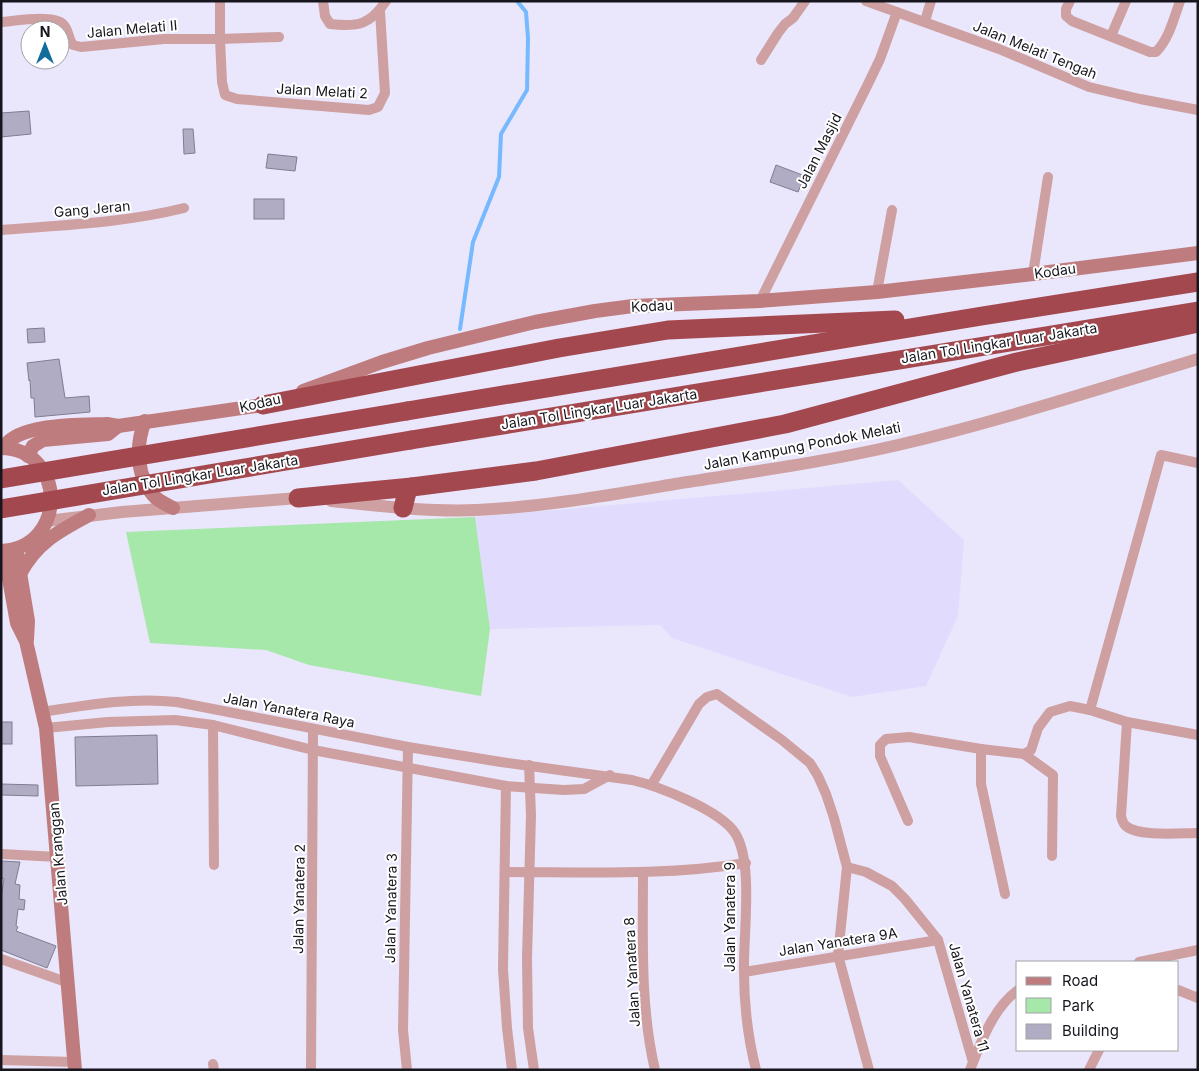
<svg xmlns="http://www.w3.org/2000/svg" width="1199" height="1071" font-family="Inter,sans-serif">
	<style>
		.built { fill: #e1dcfd }
		.green { fill: #a5e8aa }
		.lines { fill: none; stroke-linecap: round; stroke-linejoin: round }
		.stream { stroke: #77b9ff; stroke-width: 4 }
		.building { fill: #b0acc4; stroke: #807d93 }
		.minor { stroke: #cea0a1; stroke-width: 10 }
		.tertiary { stroke: #cea0a1; stroke-width: 12 }
		.secondary { stroke: #be7c7e; stroke-width: 14 }
		.motorway { stroke: #a4484f; stroke-width: 19 }
		.motorway-bridge { stroke: #a4484f; stroke-width: 19 }
		.labels { text-anchor: middle; stroke-width: 4; stroke-linejoin: round; paint-order: stroke }
		.street-label { font-size: 14px; fill: #17161e; stroke: #fff }
	</style>
	<rect width="100%" height="100%" fill="#eae6fb"/>
	<path class="built" d="M898 480 964 540 958 616 926 686 852 697 672 638 660 625 490 629 475 517Z"/>
	<path class="green" d="M475 517 490 629 481 696 309 665 266 650 150 643 126 532Z"/>
	<g class="lines">
		<path class="stream" d="M460 329 473 242 499 177 501 134 527 90 528 38 526 12 517 1"/>
	</g>
	<g class="building">
		<path d="M29 111 31 134 1 137V113Z"/>
		<path d="M183 129H193L195 153 184 154Z"/>
		<path d="M268 154 297 157 295 171 266 168Z"/>
		<path d="M776 165 805 176 798 192 770 182Z"/>
		<rect x="254" y="199" width="30" height="20"/>
		<path d="M44 328 45 342 28 343 27 329Z"/>
		<path d="M59 359 65 398 89 396 90 412 35 417 34 398H31L30 380 29 381 27 363Z"/>
		<rect x="1" y="722" width="11" height="22"/>
		<path d="M157 735 158 784 76 786 75 737Z"/>
		<path d="M1 784 38 785V796L1 795Z"/>
		<path d="M1 861 20 862 15 884 20 885 19 899 25 900 24 910 18 909 16 926 18 927 16 931 56 946 47 968 1 950V898L4 879 1 878Z"/>
	</g>
	<g class="lines">
		<g class="minor">
			<path d="M220 1V39L279 37"/>
			<path d="M323 1 325 16 330 24C358 27 370 25 386 1"/>
			<path d="M866 1 999 49 1089 87 1140 99 1198 110"/>
			<path d="M1070 1 1066 9V16L1072 21 1150 52H1156C1169 39 1174 18 1180 1"/>
			<path d="M925 21 931 1"/>
			<path d="M1 22C15 21 53 14 63 24 69 29 68 39 73 45L81 47 164 39H220L222 82 225 95 237 99 369 110 378 107 385 93 380 11"/>
			<path d="M1111 36 1126 1"/>
			<path d="M761 60 778 33 785 24 793 18 805 1"/>
			<path d="M1 230C63 225 124 223 184 208"/>
			<path d="M1033 274 1048 177"/>
			<path d="M877 292 892 210"/>
			<path d="M760 301 868 84 880 59 897 12"/>
			<path d="M1090 710 1161 455 1198 463"/>
			<path d="M42 712C87 705 131 697 177 702L408 747 501 762 632 780C658 786 720 810 735 833 754 862 743 935 744 972 744 1004 748 1038 756 1070"/>
			<path d="M1127 722 1121 816C1122 820 1123 824 1126 826 1138 837 1181 833 1198 833"/>
			<path d="M213 725 214 865"/>
			<path d="M46 728 108 722 175 720 213 725 313 750 506 786 564 790 584 789 610 775"/>
			<path d="M981 749V784L1005 894"/>
			<path d="M1024 754 1053 775 1052 856"/>
			<path d="M529 765 531 815 527 958 528 1028 534 1070"/>
			<path d="M652 784 699 704 707 697 717 694 782 740 810 763 818 776 826 794 834 818 847 867 838 955 869 1070"/>
			<path d="M506 786 503 969 507 1028 512 1070"/>
			<path d="M908 821 880 756V745L886 739 909 737 981 749 1024 754 1031 750 1038 728 1050 712 1070 706 1090 710 1127 722 1198 735"/>
			<path d="M1 854 58 857"/>
			<path d="M847 867 866 872 892 886 905 899 938 940 973 1062"/>
			<path d="M506 872C586 872 666 876 746 863"/>
			<path d="M643 873C643 939 640 1006 655 1070"/>
			<path d="M1 959 69 983"/>
			<path d="M1139 962 1198 950"/>
			<path d="M744 972 938 940"/>
			<path d="M1178 990 1198 998"/>
			<path d="M1 1060 75 1062"/>
			<path d="M213 1064 214 1070"/>
			<path d="M311 1070 313 729"/>
			<path d="M407 1070 403 1030 408 747"/>
			<path d="M970 1070C981 1042 993 1008 1018 990"/>
			<path d="M1089 1070 1099 1050"/>
		</g>
		<g class="tertiary">
			<path d="M331 501C379 506 428 512 477 510 543 507 610 495 675 484 750 472 825 462 898 445 1000 421 1098 389 1198 359"/>
			<path d="M47 521 122 512 298 498 306 499"/>
		</g>
		<g class="secondary">
			<path d="M303 391 382 362 428 348 535 322 595 311 633 306 760 301 877 292 1033 274 1198 253"/>
			<path d="M145 421C135 446 136 478 156 498 161 502 167 505 173 508"/>
			<path d="M4 447C19 423 80 425 107 424L118 426 263 405 271 402"/>
			<path d="M1 448C67 449 68 548 1 551"/>
			<path d="M28 456 33 446 43 440 108 434 118 426"/>
			<path d="M16 549 28 621 27 640"/>
			<path d="M4 551 17 623 26 641 46 728 75 1070"/>
			<path d="M20 574C36 543 59 531 89 515"/>
		</g>
		<g class="motorway">
			<path d="M263 405 559 348 668 330 895 320"/>
			<path d="M407 411 982 316 1198 282"/>
			<path d="M411 440 1198 311"/>
			<path d="M298 498 412 487"/>
			<path d="M403 508 407 492 412 487 536 471 785 424 1017 362 1198 323"/>
		</g>
		<g class="motorway-bridge">
			<path d="M1 479 407 411"/>
			<path d="M1 509 411 440"/>
		</g>
	</g>
	<g class="labels">
		<g class="street-label">
			<text transform="translate(132 29) rotate(-5)" y="5">Jalan Melati II</text>
			<text transform="translate(1035 50) rotate(22)" y="5">Jalan Melati Tengah</text>
			<text transform="translate(322 91) rotate(3)" y="5">Jalan Melati 2</text>
			<text transform="translate(819 151) rotate(-63)" y="5">Jalan Masjid</text>
			<text transform="translate(92 209) rotate(-5)" y="5">Gang Jeran</text>
			<text transform="translate(1055 271) rotate(-8)" y="5">Kodau</text>
			<text transform="translate(652 306) rotate(-3)" y="5">Kodau</text>
			<text transform="translate(999 343) rotate(-9)" y="5">Jalan Tol Lingkar Luar Jakarta</text>
			<text transform="translate(260 403) rotate(-13)" y="5">Kodau</text>
			<text transform="translate(599 409) rotate(-9)" y="5">Jalan Tol Lingkar Luar Jakarta</text>
			<text transform="translate(802 446) rotate(-11)" y="5">Jalan Kampung Pondok Melati</text>
			<text transform="translate(200 475) rotate(-9)" y="5">Jalan Tol Lingkar Luar Jakarta</text>
			<text transform="translate(289 710) rotate(11)" y="5">Jalan Yanatera Raya</text>
			<text transform="translate(58 854) rotate(-95)" y="5">Jalan Kranggan</text>
			<text transform="translate(299 899) rotate(-89)" y="5">Jalan Yanatera 2</text>
			<text transform="translate(391 908) rotate(-89)" y="5">Jalan Yanatera 3</text>
			<text transform="translate(730 917) rotate(-90)" y="5">Jalan Yanatera 9</text>
			<text transform="translate(838 942) rotate(-9)" y="5">Jalan Yanatera 9A</text>
			<text transform="translate(632 972) rotate(-93)" y="5">Jalan Yanatera 8</text>
			<text transform="translate(969 997) rotate(74)" y="5">Jalan Yanatera 11</text>
		</g>
	</g>
	<rect width="1199" height="1071" fill="none" stroke="#17161e" stroke-width="5"/>
	<rect x="1016" y="961" width="162" height="90" fill="#ffffff" stroke="#a2a2a5"/>
	<rect x="1026" y="977" width="25" height="8" fill="#be7c7e" stroke="#a2a2a5"/>
	<text x="1062" y="986" font-size="15" fill="#17161e">Road</text>
	<rect x="1026" y="998" width="25" height="15" fill="#a5e8aa" stroke="#a2a2a5"/>
	<text x="1062" y="1011" font-size="15" fill="#17161e">Park</text>
	<rect x="1026" y="1024" width="25" height="15" fill="#b0acc4" stroke="#a2a2a5"/>
	<text x="1062" y="1036" font-size="15" fill="#17161e">Building</text>
	<g transform="translate(45 45)"><circle r="24" fill="#ffffff" stroke="#a2a2a5"/>
	<path d="M0-4L9 19L0 12L-9 19Z" fill="#116d9c"/>
	<text y="-8" font-size="14" font-weight="bold" text-anchor="middle" fill="#17161e">N</text>
	</g>
</svg>
